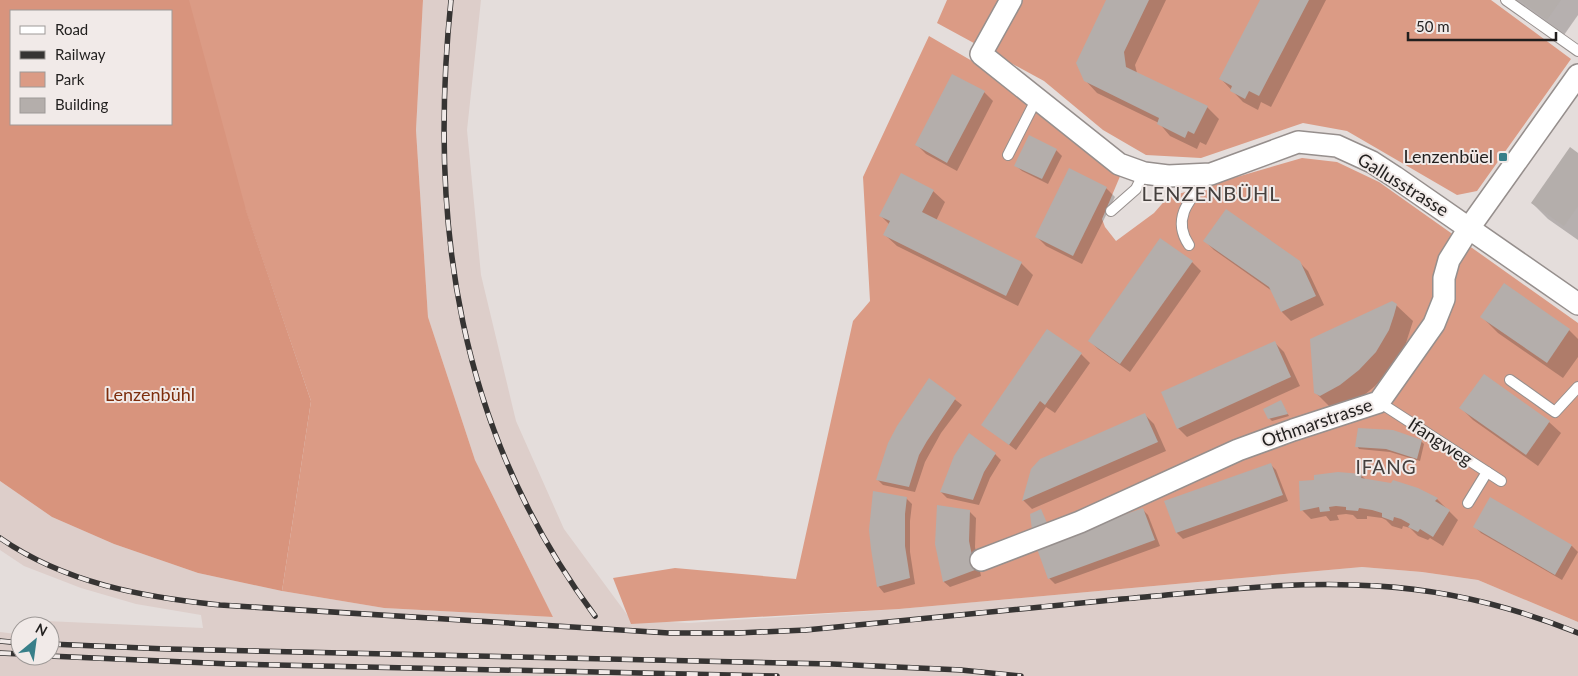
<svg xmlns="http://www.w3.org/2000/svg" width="1578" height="676" font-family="Lato,sans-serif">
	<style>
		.built { fill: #ddceca; fill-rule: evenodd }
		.green { fill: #db9b85 }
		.forest { fill: #d8947d; fill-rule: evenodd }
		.shadow { fill: #0003 }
		.building { fill: #b4aeab }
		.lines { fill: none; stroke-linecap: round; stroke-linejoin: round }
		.lane-casing { stroke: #968f8d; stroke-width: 12 }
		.street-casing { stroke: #968f8d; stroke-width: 24 }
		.lane { stroke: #fff; stroke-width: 10 }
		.street { stroke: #fff; stroke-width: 21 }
		.rail-casing { stroke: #363433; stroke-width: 5.5 }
		.rail { stroke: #f1eae8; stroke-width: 4; stroke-dasharray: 11; stroke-linecap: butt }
		.poi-dot { fill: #387f89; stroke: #f1eae8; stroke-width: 2 }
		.labels { text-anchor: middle; stroke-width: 4; stroke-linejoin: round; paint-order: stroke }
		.poi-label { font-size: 18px; fill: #211f1e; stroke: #f1eae8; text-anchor: end }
		.street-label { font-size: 18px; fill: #211f1e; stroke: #f1eae8 }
		.park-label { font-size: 18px; fill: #7d2d0c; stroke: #f1eae8 }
		.neighbourhood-label { font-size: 19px; letter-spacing: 1px; fill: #45403e; stroke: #f1eae8 }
		.quarter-label { font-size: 20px; letter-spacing: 1px; fill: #45403e; stroke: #f1eae8 }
	</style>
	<rect width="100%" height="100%" fill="#e4dddb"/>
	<path class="built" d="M423 0H481L467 130 481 275 516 421 564 529 631 620 689 623 899 609 1362 567 1422 572 1478 580 1578 622V676H0V632L16 634 23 620 203 628 201 615 136 604 81 588 24 566 0 550V481L52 517 114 544 198 573 282 591 384 608 553 617 475 460 428 317 416 130ZM20 626H50V656H20Z"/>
	<g class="green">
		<path d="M186 0H423L416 130 428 317 475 460 553 617 384 608 282 591 311 401 212 112Z"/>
		<path d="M947 0H1491L1571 59 1477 191 1457 195 1347 131 1303 123 1201 158 1146 155 1103 130 1044 81 937 23Z"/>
		<path d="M929 36 979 65 1023 102 1121 174 1102 219 1105 227 1116 241 1154 213 1168 197 1302 158 1337 162 1379 182 1578 323V622L1478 580 1422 572 1362 567 899 609 631 624 613 578 675 568 796 579 853 321 870 301 863 177Z"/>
	</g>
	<path class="forest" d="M0 0H189L246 210 311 401 282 591 198 573 114 544 52 517 0 481ZM11 11H171V124H11Z"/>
	<g class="shadow">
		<path d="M1107 0H1166L1135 65 1137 73 1207 107 1219 119 1206 145 1200 142 1197 149 1170 136 1159 123 1097 93 1085 80Z"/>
		<path d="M1262 0H1326L1271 107 1261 102 1258 110 1243 102 1221 79Z"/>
		<path d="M1515 0H1578V15L1564 35Z"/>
		<path d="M984 92 993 101 957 171 926 154 917 145Z"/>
		<path d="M1056 150 1062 156 1048 184 1022 171 1016 166Z"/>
		<path d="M1578 154V240L1548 219 1532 203Z"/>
		<path d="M1106 188 1115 197 1082 264 1046 246 1037 237Z"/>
		<path d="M933 191 945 202 936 221 1021 263 1033 275 1018 306 897 246 885 235 890 225 881 216Z"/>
		<path d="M1205 241 1299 262 1308 271 1324 305 1291 321 1282 312 1272 291 1214 250Z"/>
		<path d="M1192 262 1201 271 1130 372 1098 349 1089 340Z"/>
		<path d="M1504 285 1569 330 1578 339V357L1563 378 1498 333 1482 317Z"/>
		<path d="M1396 305 1413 321 1405 346 1392 368 1375 386 1357 401 1332 409 1316 393Z"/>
		<path d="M1275 343 1284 352 1300 386 1187 437 1178 428Z"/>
		<path d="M1081 354 1090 363 1055 413 1046 407 1016 450 983 425Z"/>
		<path d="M929 379 962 405 941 433 925 462 915 492 883 485 877 479Z"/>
		<path d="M1281 402 1289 416 1272 421 1269 418Z"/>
		<path d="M1461 408 1549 422 1561 433 1538 466 1473 420Z"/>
		<path d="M1145 415 1154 424 1166 451 1032 509 1023 500Z"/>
		<path d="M1421 441 1424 444 1420 461 1390 452 1359 449 1357 446Z"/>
		<path d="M995 454 1001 460 990 478 979 505 947 498 941 492Z"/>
		<path d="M1270 464 1276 470 1288 501 1183 539 1177 533 1165 502Z"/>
		<path d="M1361 475 1366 480 1418 489 1437 499 1458 520 1443 546 1430 538 1428 540 1418 536 1410 528 1403 526 1402 529 1392 526 1386 520 1382 518 1367 516V519H1357L1353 515 1346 514 1337 515 1339 520 1330 521 1326 516 1311 519 1302 510Z"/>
		<path d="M906 498 912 504 910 521V552L915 584 884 593 879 587 872 549Z"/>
		<path d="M1491 499 1572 546 1578 552 1562 580 1481 533 1475 527Z"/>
		<path d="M1142 509 1148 515 1160 546 1055 584 1049 578Z"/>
		<path d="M970 512 976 518 975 547 981 576 950 587 944 582 936 544Z"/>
	</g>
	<g class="building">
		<path d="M1106 0H1149L1124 52 1126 67 1208 106 1194 134 1188 131 1185 138 1157 124 1159 118 1084 81 1076 63Z"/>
		<path d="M1260 0H1309L1259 96 1249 91 1245 99 1230 91 1232 86 1219 79Z"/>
		<path d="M1519 0H1561L1547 20Z"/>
		<path d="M952 74 985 91 947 163 915 145Z"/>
		<path d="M1029 135 1057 149 1042 179 1014 166Z"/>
		<path d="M1570 147 1578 153V206L1564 226 1531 203Z"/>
		<path d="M1069 168 1107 187 1073 256 1035 237Z"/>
		<path d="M901 173 934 190 922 212 1022 262 1006 296 883 235 890 221 879 216Z"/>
		<path d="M1226 209 1300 261 1316 296 1281 312 1269 287 1203 241Z"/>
		<path d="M1160 238 1193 261 1120 364 1088 341Z"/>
		<path d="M1504 283 1570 329 1547 363 1480 317Z"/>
		<path d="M1392 301 1397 304 1394 315 1389 330 1376 352 1359 370 1340 385 1320 396 1314 393 1310 339Z"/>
		<path d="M1047 329 1082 353 1045 405 1040 401 1009 445 981 425Z"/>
		<path d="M1275 341 1291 377 1177 429 1161 392Z"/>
		<path d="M1484 374 1550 421 1526 455 1459 408Z"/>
		<path d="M929 378 956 398 927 441 919 455 909 487 876 480 888 443 897 426Z"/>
		<path d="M1281 400 1288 414 1268 419 1263 409Z"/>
		<path d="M1145 413 1158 442 1022 501 1031 469 1040 459Z"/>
		<path d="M1358 428 1393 430 1422 440 1417 459 1386 449 1355 447Z"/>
		<path d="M969 433 996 453 984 472 973 500 940 492 954 456Z"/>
		<path d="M1271 463 1283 495 1176 533 1164 501Z"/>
		<path d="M1338 472 1362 474 1361 478 1391 483 1393 480 1418 488 1438 498 1435 501 1450 510 1433 537 1420 529 1418 532 1408 527 1410 524 1401 519 1394 517 1393 521 1382 517V513L1372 510 1359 508 1358 511 1346 510V507L1336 506 1329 507 1330 511 1320 512 1319 507 1300 511 1299 481 1314 480V475Z"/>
		<path d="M873 491 907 497 905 514V546L910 578 877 587 871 549 869 530Z"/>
		<path d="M1490 497 1572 545 1555 575 1473 527Z"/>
		<path d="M937 505 970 510 969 541 975 570 943 582 935 544Z"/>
		<path d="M1143 508 1155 540 1048 579 1036 546Z"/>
		<path d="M1041 509 1047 523 1032 530 1030 514Z"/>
	</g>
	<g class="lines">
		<g class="lane-casing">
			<g id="lane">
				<path d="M1506 0 1578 51"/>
				<path d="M1008 155 1037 98"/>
				<path d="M1111 211 1136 189 1144 173"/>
				<path d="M1189 245C1170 217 1192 197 1210 175"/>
				<path d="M1510 380 1555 412 1578 387"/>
				<path d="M1379 402 1501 481"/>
				<path d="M1468 503 1487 472"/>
			</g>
		</g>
		<g class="street-casing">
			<g id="street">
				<path d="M1011 0 981 54 1119 164 1144 173 1168 176 1211 174 1298 142 1337 146 1372 162 1395 177 1578 304"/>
				<path d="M981 560 1080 522 1238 450 1293 430 1379 402 1434 324 1444 299V278L1449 260 1469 228 1578 75"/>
			</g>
		</g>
		<use href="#lane" class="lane"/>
		<use href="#street" class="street"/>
		<g class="rail-casing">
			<g id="rail">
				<path d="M451 0C428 223 458 432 595 616"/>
				<path d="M0 538C65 583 142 597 220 605L669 633H738L806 630C912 620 1017 609 1122 599 1207 592 1292 580 1377 586 1446 590 1514 607 1578 633"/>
				<path d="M0 641 20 643"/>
				<path d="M50 644 167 649 832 664 961 670 1021 676"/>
				<path d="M0 653 20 654"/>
				<path d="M49 656 231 664 777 676"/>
			</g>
		</g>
		<use href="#rail" class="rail"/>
	</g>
	<rect class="poi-dot" x="1498" y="152" width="10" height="10" rx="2.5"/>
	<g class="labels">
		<g class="poi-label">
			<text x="1493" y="163">Lenzenbüel</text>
		</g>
		<g class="street-label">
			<text transform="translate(1403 185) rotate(32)" y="6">Gallusstrasse</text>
			<text transform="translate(1317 423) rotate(-19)" y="6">Othmarstrasse</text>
			<text transform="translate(1440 442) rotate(33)" y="6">Ifangweg</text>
		</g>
		<g class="park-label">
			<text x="150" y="401">Lenzenbühl</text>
		</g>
		<g class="neighbourhood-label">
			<text x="1386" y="474">IFANG</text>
		</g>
		<g class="quarter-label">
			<text x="1211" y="201">LENZENBÜHL</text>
		</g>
	</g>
	<rect x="10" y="10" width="162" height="115" fill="#f1eae8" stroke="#9e9997"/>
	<rect x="20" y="26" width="25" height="8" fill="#ffffff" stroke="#9e9997"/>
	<text x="55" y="35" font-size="15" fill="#211f1e">Road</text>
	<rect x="20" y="51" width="25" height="8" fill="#363433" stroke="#9e9997"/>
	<text x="55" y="60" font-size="15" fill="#211f1e">Railway</text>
	<rect x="20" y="72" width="25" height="15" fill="#db9b85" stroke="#9e9997"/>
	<text x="55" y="85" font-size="15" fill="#211f1e">Park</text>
	<rect x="20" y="98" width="25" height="15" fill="#b4aeab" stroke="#9e9997"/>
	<text x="55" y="110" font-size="15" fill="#211f1e">Building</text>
	<g transform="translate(35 641) rotate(29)"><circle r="24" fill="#f1eae8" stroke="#9e9997"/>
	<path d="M0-4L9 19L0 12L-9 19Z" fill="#387f89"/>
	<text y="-8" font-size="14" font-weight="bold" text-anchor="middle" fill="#211f1e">N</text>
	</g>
	<path d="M1408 32v8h148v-8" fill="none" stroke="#211f1e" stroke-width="2.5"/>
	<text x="1416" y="32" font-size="15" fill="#211f1e" stroke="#f1eae8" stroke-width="4" paint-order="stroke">50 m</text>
</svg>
